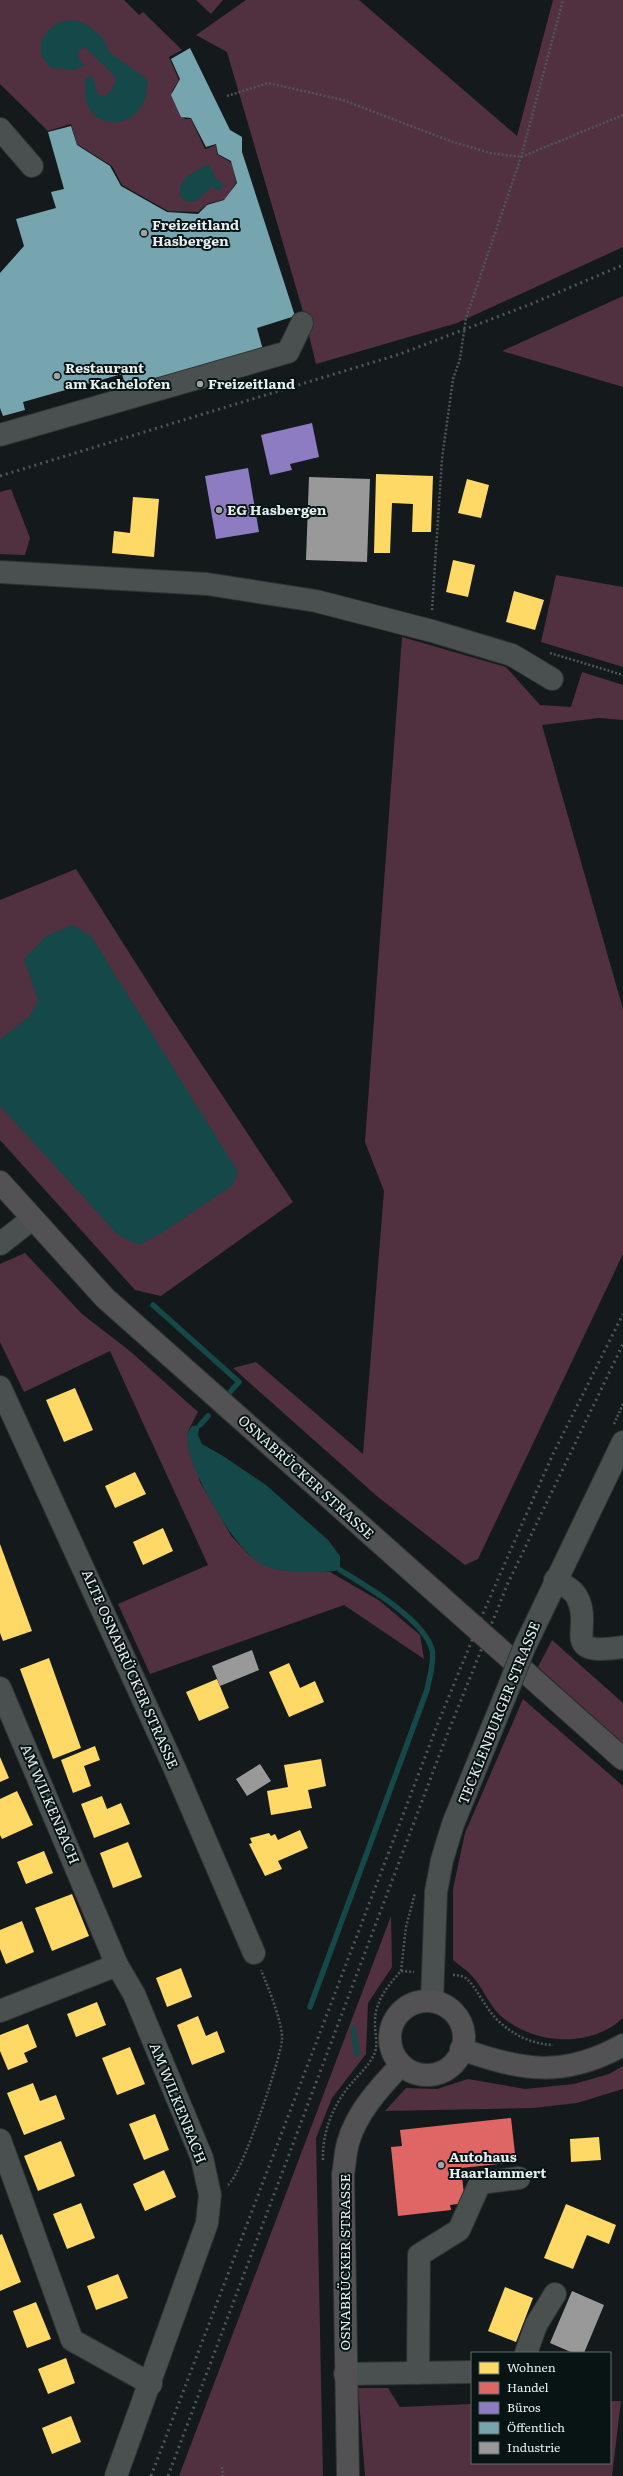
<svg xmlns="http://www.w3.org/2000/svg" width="623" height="2476" font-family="Literata,serif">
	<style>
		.green { fill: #513040 }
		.water { fill: #154849 }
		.homes { fill: #ffd966 }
		.shops { fill: #e06666 }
		.offices { fill: #8e7cc3 }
		.public { fill: #76a5af }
		.industry { fill: #999 }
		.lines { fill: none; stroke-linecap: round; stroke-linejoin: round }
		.stream { stroke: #154849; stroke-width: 5.5 }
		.minor-casing { stroke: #2e3333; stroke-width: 24 }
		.major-casing { stroke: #2e3333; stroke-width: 24 }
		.path { stroke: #505556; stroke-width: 2.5; stroke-dasharray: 2 2; stroke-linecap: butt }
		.minor { stroke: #4a4f4f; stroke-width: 22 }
		.major { stroke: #525154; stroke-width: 22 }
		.rail { stroke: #505656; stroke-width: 3; stroke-dasharray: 2 4; stroke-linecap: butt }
		.minor-bridge-casing { stroke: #2e3333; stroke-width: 24; stroke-linecap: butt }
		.minor-bridge { stroke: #4a4f4f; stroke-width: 22 }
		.poi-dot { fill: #9ca4a5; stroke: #081414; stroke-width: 1.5 }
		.labels { text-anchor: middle; stroke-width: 4; stroke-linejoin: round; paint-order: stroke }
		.poi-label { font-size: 14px; font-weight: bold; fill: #e6eeef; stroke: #081414; text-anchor: start }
		.street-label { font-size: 14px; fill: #e6eeef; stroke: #081414 }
	</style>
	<rect width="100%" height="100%" fill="#141a1b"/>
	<g class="green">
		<path d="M0 0H124L139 15 143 12 182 50 169 57 179 80 172 91 185 119H191L205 149 216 145 217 154 232 163 236 183 225 199 207 204 198 212 168 211 122 185 112 166 77 144 71 124 48 131 0 84Z"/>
		<path d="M196 0H223L211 14Z"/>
		<path d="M246 0H359L517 136 553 0H623V247L457 323 316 364 304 315 227 52 196 35Z"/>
		<path d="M623 296V387L502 351Z"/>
		<path d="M11 489 30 538 25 555 0 554V492Z"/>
		<path d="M556 575 623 587V667L541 642Z"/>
		<path d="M402 637 506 667 540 705 571 707 582 672 623 685V720L599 718 542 725 623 1009V1254L478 1559 465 1565 378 1497 233 1368 256 1362 363 1454 384 1191 365 1142Z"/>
		<path d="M76 869 163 1006 293 1202 161 1296 135 1290 0 1140V900Z"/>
		<path d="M25 1253 82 1314 131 1352 198 1412 187 1433 200 1482 232 1537 249 1555 264 1565 281 1570 330 1572 380 1601 420 1635 424 1659 344 1605 150 1674 118 1604 208 1565 110 1351 24 1392 0 1342V1264Z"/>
		<path d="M552 1640 623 1703V1743L538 1667Z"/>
		<path d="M523 1699 623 1786V2018C592 2047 539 2045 506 2020 490 2009 485 1990 472 1976 467 1970 459 1965 453 1960V1889L465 1833Z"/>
		<path d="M391 1916 392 1967 368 2003 366 2054 332 2098 316 2138 323 2476H179Z"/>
		<path d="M623 2066V2089L577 2103 533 2108 385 2111 406 2088 437 2089 468 2079 525 2089 574 2084 609 2074Z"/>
		<path d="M358 2388H388L400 2407 472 2404V2463H610V2401H621L612 2476H365Z"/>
	</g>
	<g class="water">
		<path d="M75 20 89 26 101 36 110 53 147 79C152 119 107 138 88 107 84 100 86 87 85 79L92 75 98 95 105 96 113 88 116 79 109 70 84 47 78 51 79 59 85 65 74 70 51 68 41 56V42L48 30 59 22Z"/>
		<path d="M209 164 216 179 224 184 220 191 212 187 196 201 188 202 180 197C178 176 193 173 209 164Z"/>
		<path d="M72 925 91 936 238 1172 232 1186 162 1233 139 1245 118 1235 0 1106V1039L30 1016 38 1000 24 959 46 936Z"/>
		<path d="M200 1425 198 1435 202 1444 223 1456 266 1485 328 1540 340 1556V1570C321 1574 283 1573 265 1566 236 1554 196 1480 189 1451 187 1445 188 1438 187 1433L192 1426Z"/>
	</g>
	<g class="homes">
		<path d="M376 474 433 476 431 532H412L413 504 392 503 390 553H374Z"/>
		<path d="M467 479 489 485 481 518 458 513Z"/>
		<path d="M133 497 159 499 154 557 112 553 114 531 130 533Z"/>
		<path d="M453 560 475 565 468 597 446 592Z"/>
		<path d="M514 591 544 600 535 630 506 622Z"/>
		<path d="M75 1388 93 1430 64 1442 46 1400Z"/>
		<path d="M135 1472 146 1494 115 1508 105 1486Z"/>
		<path d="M163 1528 173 1551 143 1565 133 1542Z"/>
		<path d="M0 1544 32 1631 3 1641 0 1633Z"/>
		<path d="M49 1658 81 1748 53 1759 20 1669Z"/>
		<path d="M289 1663 300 1688 315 1681 324 1702 289 1717 269 1672Z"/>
		<path d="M217 1679 229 1708 199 1721 186 1692Z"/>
		<path d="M95 1746 100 1760 84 1766 91 1786 73 1793 61 1760Z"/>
		<path d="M0 1757 9 1778 0 1782Z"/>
		<path d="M321 1759 326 1786 308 1790 312 1808 271 1815 267 1791 288 1787 284 1765Z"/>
		<path d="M17 1791 33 1825 2 1839 0 1835V1799Z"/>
		<path d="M102 1796 107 1809 121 1803 130 1824 94 1838 81 1804Z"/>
		<path d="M300 1830 308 1848 278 1861 282 1869 265 1876 249 1844 252 1843 250 1838 269 1833 271 1836 275 1834 278 1840Z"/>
		<path d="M128 1842 142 1877 113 1888 100 1853Z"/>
		<path d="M44 1851 53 1873 26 1884 17 1862Z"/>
		<path d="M72 1894 89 1936 52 1951 35 1908Z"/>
		<path d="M22 1921 34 1952 6 1964 0 1949V1930Z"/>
		<path d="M181 1968 192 1997 167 2007 156 1978Z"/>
		<path d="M97 2002 106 2025 76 2037 67 2014Z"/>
		<path d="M198 2016 206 2036 217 2031 225 2052 192 2065 177 2025Z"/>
		<path d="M28 2024 37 2047 24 2053 28 2062 8 2070 0 2051V2035Z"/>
		<path d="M130 2047 145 2084 117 2095 102 2058Z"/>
		<path d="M33 2083 40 2101 56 2095 65 2119 24 2135 7 2093Z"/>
		<path d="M155 2114 169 2150 144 2160 129 2124Z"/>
		<path d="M599 2137 601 2160 571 2162 570 2139Z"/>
		<path d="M61 2141 75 2176 38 2191 24 2156Z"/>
		<path d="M164 2170 176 2197 145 2211 133 2184Z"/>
		<path d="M81 2203 95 2238 67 2249 53 2214Z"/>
		<path d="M566 2204 616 2225 609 2244 587 2235 573 2269 544 2258Z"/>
		<path d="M2 2234 21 2282 0 2291V2235Z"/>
		<path d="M118 2274 128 2298 96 2310 87 2286Z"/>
		<path d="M505 2287 533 2298 516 2342 488 2331Z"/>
		<path d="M36 2302 51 2339 27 2348 13 2311Z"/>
		<path d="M66 2358 75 2383 48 2394 38 2369Z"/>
		<path d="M71 2416 81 2442 52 2454 42 2428Z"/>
	</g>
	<path class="shops" d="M511 2118 516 2162 461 2168 465 2203 450 2205 451 2210 398 2216 391 2147 402 2146 400 2130Z"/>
	<g class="offices">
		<path d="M312 423 319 457 290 464 292 470 270 475 261 435Z"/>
		<path d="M248 468 259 532 216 539 205 476Z"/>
	</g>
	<path class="public" d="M190 48 230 130 242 137V152L295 316 257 328 263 350 127 391 122 374 23 402 25 410 3 416 0 408V273L24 246 16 219 56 208 51 192 64 189 48 132 71 126 77 145 110 166 121 186 167 212 198 214 207 205 224 200 237 183 231 161 218 154 216 144 206 147 191 118 181 117 171 95 180 79 171 59Z"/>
	<g class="industry">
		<path d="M309 477 370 479 367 562 306 560Z"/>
		<path d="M252 1650 259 1670 220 1686 212 1666Z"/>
		<path d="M260 1764 271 1781 247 1796 236 1779Z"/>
		<path d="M572 2291 604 2305 584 2353H573L550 2343Z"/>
	</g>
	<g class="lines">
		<g class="stream">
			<path d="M153 1305 239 1382 230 1392"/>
			<path d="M200 1425 208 1416"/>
			<path d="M310 2007 427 1690C429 1679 435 1661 432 1650 425 1620 366 1586 340 1570"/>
			<path d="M353 2028 357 2054"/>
		</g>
		<g class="minor-casing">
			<g id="minor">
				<path d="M0 129 32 166"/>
				<path d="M0 435 288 352 302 323"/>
				<path d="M0 572 207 584 316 601 432 631 512 655 552 679"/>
				<path d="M0 1244 32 1219"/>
				<path d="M0 1387 174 1767 254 1953"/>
				<path d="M555 1580C563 1585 573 1589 577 1597 594 1629 557 1657 623 1647"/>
				<path d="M524 1648 623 1442"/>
				<path d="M0 1688 117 1965 134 1994 202 2158 210 2195 207 2223 116 2476"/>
				<path d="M432 2001 436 1892 442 1860 453 1824 510 1684"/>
				<path d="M0 2011 117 1965"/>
				<path d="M0 2140 72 2340 151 2384"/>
				<path d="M526 2353 536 2325 555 2294"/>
				<path d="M418 2373 419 2255 459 2230 480 2183 519 2178"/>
				<path d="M345 2374 472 2372"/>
			</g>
		</g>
		<g class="major-casing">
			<g id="major">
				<path d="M0 1182 105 1298 623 1759"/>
				<circle cx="427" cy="2038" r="37"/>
				<path d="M461 2049C522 2071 564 2078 623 2045"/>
				<path d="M348 2476 343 2174C345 2164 345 2153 348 2143 356 2113 380 2087 401 2065"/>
			</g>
		</g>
		<g class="path">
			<path d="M227 96 268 83 343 100 450 141 490 153 521 157 623 115"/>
			<path d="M432 610 442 459 453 379 460 359 466 318 521 157 563 0"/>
			<path d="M550 653 623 675"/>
			<path d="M614 1424 623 1404"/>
			<path d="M401 1971 406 1927 415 1893"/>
			<path d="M453 1975C458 1975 463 1976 467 1979 478 1989 487 2013 503 2025 517 2037 534 2044 553 2045"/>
			<path d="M323 2160C322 2132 333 2105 351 2084 359 2074 371 2064 375 2052 378 2043 375 2034 375 2025 374 2002 387 1987 401 1971L414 1972"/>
			<path d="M228 2185C241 2176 280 2061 282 2040 283 2023 268 1987 261 1970"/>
			<path d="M222 2467 223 2476"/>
		</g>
		<use href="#minor" class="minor"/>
		<use href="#major" class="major"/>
		<g class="rail">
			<path d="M0 476 400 354 531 304 623 265"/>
			<path d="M151 2476 438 1723 484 1611 552 1456 623 1314"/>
			<path d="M168 2476 445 1740 508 1583 623 1344"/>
		</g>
		<g class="minor-bridge-casing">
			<path id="minor-bridge" d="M510 1684 524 1648"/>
		</g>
		<use href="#minor-bridge" class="minor-bridge"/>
	</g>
	<g class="poi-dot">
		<circle cx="144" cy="233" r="4"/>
		<circle cx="57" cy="376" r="4"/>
		<circle cx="200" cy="384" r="4"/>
		<circle cx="219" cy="510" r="4"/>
		<circle cx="441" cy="2165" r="4"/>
	</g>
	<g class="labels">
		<g class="poi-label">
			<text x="152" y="230">Freizeitland<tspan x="152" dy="16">Hasbergen</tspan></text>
			<text x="65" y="373">Restaurant<tspan x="65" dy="16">am Kachelofen</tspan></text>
			<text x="208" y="389">Freizeitland</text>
			<text x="227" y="515">EG Hasbergen</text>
			<text x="449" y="2162">Autohaus<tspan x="449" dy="16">Haarlammert</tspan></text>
		</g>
		<g class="street-label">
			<text transform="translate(306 1477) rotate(42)" y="5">OSNABRÜCKER STRASSE</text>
			<text transform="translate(130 1669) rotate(66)" y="5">ALTE OSNABRÜCKER STRASSE</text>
			<text transform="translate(499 1713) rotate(-68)" y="5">TECKLENBURGER STRASSE</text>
			<text transform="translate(50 1804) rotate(67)" y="5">AM WILKENBACH</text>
			<text transform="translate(178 2103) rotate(68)" y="5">AM WILKENBACH</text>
			<text transform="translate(345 2262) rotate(-90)" y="5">OSNABRÜCKER STRASSE</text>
		</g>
	</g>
	<rect x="471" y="2352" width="140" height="112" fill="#081414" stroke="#616b6c"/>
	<rect x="479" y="2362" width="20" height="12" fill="#ffd966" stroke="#616b6c"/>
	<text x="507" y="2372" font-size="12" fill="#e6eeef">Wohnen</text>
	<rect x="479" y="2382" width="20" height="12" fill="#e06666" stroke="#616b6c"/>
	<text x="507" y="2392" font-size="12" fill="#e6eeef">Handel</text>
	<rect x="479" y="2402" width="20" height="12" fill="#8e7cc3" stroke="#616b6c"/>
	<text x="507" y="2412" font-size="12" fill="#e6eeef">Büros</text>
	<rect x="479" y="2422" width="20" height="12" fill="#76a5af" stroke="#616b6c"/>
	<text x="507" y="2432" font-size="12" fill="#e6eeef">Öffentlich</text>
	<rect x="479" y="2442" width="20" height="12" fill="#999999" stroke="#616b6c"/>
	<text x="507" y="2452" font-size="12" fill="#e6eeef">Industrie</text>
</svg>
